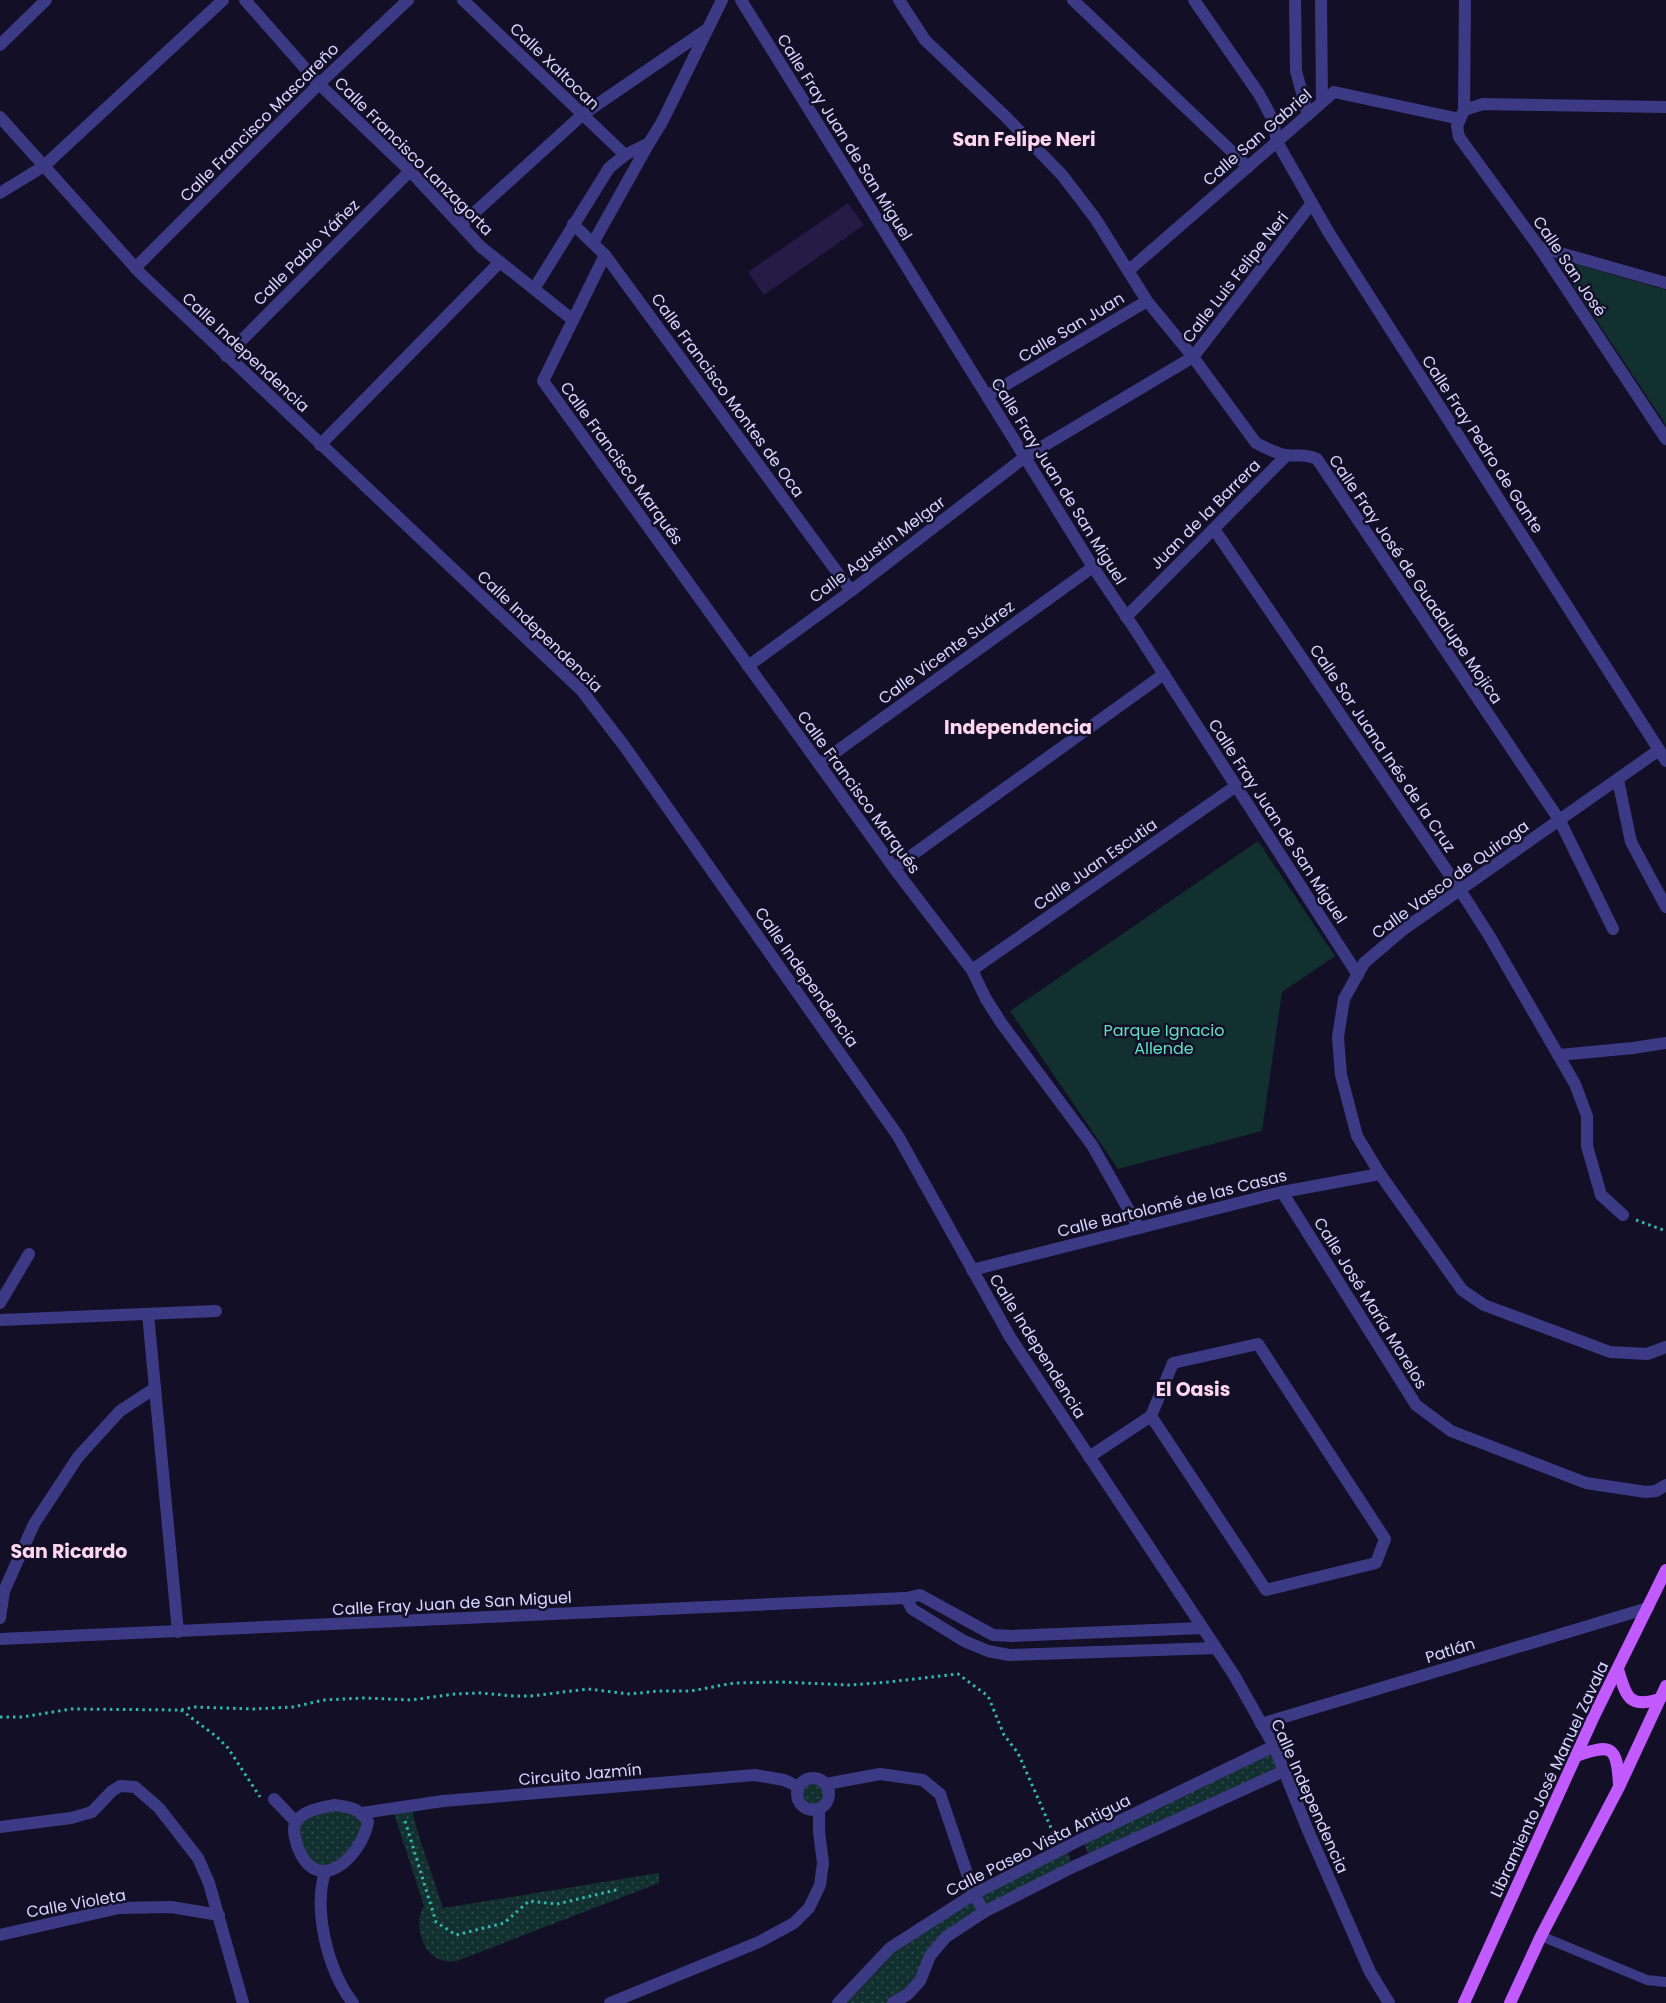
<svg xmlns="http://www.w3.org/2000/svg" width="1666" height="2003" font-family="Poppins,sans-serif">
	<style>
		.grass { fill: url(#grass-dots) }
		.green { fill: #12302f }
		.building { fill: #241b47 }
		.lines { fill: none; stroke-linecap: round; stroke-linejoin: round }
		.path { stroke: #2fb8b0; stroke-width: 3; stroke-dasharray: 2.5 4; stroke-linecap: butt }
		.service { stroke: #3d3a85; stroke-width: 10 }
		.minor { stroke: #3d3a85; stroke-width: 12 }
		.tertiary { stroke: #3d3a85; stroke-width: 12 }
		.primary { stroke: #c25bff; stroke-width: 12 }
		.labels { text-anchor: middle; stroke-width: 5; stroke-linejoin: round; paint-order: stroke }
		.street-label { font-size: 16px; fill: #d9d4ff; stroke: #130f26 }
		.park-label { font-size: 16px; fill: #5fe0c0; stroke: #130f26 }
		.quarter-label { font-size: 19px; font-weight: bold; fill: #ffd6f0; stroke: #130f26 }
	</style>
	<defs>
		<pattern id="grass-dots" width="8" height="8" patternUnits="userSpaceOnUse" patternTransform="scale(1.25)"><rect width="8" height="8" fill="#12302f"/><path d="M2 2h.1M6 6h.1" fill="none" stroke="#344d4e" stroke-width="1.8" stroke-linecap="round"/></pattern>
	</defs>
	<rect width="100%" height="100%" fill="#130f26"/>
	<g class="grass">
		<path d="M1274 1746 1284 1771 1090 1859 1082 1839Z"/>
		<circle cx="813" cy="1794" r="16"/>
		<path d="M334 1805 368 1822 335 1870 304 1861 296 1822Z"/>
		<path d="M411 1807 418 1833 443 1908 659 1873V1883L457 1961C453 1961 448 1962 445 1961 422 1957 413 1923 424 1906L393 1810Z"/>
		<path d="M1066 1848 1073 1867 946 1937 920 1981 893 2003H838L890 1948Z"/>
	</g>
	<g class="green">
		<path d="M1555 258 1666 290V425Z"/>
		<path d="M1258 841 1335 956 1282 992 1262 1131 1118 1169 1010 1011Z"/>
	</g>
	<path class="building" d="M848 203 864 225 764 295 748 272Z"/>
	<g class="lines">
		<g class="path">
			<path d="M1636 1220 1666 1231"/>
			<path d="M181 1710 217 1737 228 1748 260 1797"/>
			<path d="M0 1717H22L71 1709 180 1710 195 1707 253 1709 293 1707 324 1700 364 1698 411 1700 455 1694 481 1693 513 1696H531L588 1689 630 1694 659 1691H691L734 1683 782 1682 849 1685 889 1682 958 1674 988 1696 1004 1735 1018 1753 1055 1837"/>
			<path d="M405 1821 436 1922 456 1935 504 1923 529 1901 557 1904 620 1889"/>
		</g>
		<path class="service" d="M1541 1936 1647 1980 1666 1982"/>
		<g class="minor">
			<path d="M245 0 319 84 410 171 481 247 573 320"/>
			<path d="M463 0 625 155"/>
			<path d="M741 0 1093 567 1136 631 1358 975"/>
			<path d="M899 0 925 40 1006 117 1062 175 1095 218 1147 301 1193 357 1256 443C1266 448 1275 453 1285 455 1298 457 1304 453 1317 459L1560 821 1613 929"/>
			<path d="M1073 0 1248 167"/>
			<path d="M1194 0 1259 94 1273 120 1277 142 1329 233 1666 761"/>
			<path d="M1295 0 1296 71 1308 115"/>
			<path d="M1321 0 1322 102"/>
			<path d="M1465 0 1464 110 1457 126 1459 137 1539 247 1666 439"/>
			<path d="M0 45 46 0"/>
			<path d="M1464 110 1483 104 1666 107"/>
			<path d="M0 193 44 166 223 0"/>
			<path d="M573 224 605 255 851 591"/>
			<path d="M461 225 582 115 706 30"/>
			<path d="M593 243 649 143"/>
			<path d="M1539 247 1666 283"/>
			<path d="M605 255 543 381 894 868 972 970 986 999 1002 1024 1092 1145 1139 1228"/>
			<path d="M135 268 319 84 408 0"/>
			<path d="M1128 271 1334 92 1460 119"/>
			<path d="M534 289 609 168 625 155 649 143 662 122 722 0"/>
			<path d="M226 356 410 171"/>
			<path d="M987 396 1147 301"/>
			<path d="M320 445 500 262"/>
			<path d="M1214 529 1460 890 1490 937 1575 1084 1587 1116V1146L1601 1195 1623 1215"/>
			<path d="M1126 617 1287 455"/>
			<path d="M748 666 851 591 1025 457 1193 357 1312 203"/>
			<path d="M1659 750 1404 929 1364 963 1344 999 1338 1037 1341 1075 1357 1136 1380 1174 1462 1290 1484 1305 1610 1352 1647 1354 1666 1347"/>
			<path d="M819 764 1093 567"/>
			<path d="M1618 780 1631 842 1666 907"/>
			<path d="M894 868 1164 674"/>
			<path d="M972 970 1236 786"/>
			<path d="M1559 1055 1633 1048 1666 1043"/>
			<path d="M1282 1192 1416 1405 1451 1431 1586 1483 1646 1492 1656 1491 1666 1485"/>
			<path d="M972 1270 1282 1192 1380 1174"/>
			<path d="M0 1303 29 1254"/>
			<path d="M148 1314 178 1632"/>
			<path d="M0 1320 216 1311"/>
			<path d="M1089 1457 1151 1416 1173 1363 1258 1344 1385 1539 1376 1563 1266 1590 1151 1416"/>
			<path d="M906 1598 912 1609 964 1641 988 1651 1009 1655 1216 1648"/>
			<path d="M0 1618 4 1591 34 1524 78 1457 120 1411 155 1388"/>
			<path d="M0 1639 906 1598 920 1595 993 1635 1012 1636 1202 1628"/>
			<path d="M1261 1724 1648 1608"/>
			<circle cx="813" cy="1794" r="16"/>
			<path d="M826 1784 880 1774 923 1780 940 1794 974 1894 984 1912"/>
			<path d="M274 1799 296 1822"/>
			<path d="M334 1805C350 1807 359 1808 368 1822 361 1858 316 1899 297 1845 295 1838 292 1829 296 1822 303 1810 322 1808 334 1805Z"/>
			<path d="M362 1813 443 1801 755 1775 784 1780 799 1787"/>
			<path d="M0 1827 71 1818 92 1812 112 1791 120 1786 135 1787 159 1808 198 1858 209 1883 243 2003"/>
			<path d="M325 1872C313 1911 328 1971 353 2003"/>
			<path d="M0 1935 119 1908 171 1907 219 1915"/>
			<path d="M610 2003 759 1942 794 1923 809 1908 820 1885 823 1863 819 1832V1810"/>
			<path d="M838 2003 890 1948 974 1894 1082 1839 1274 1746"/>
			<path d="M893 2003 908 1994 920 1981 930 1956 946 1937 984 1912 1073 1867 1284 1771"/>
		</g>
		<path class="tertiary" d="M0 117 141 274 582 691 625 747 898 1136 1010 1337 1234 1675 1274 1746 1307 1828 1370 1972 1389 2003"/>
		<g class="primary">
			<path d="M1618 1669C1626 1696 1628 1709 1660 1699"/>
			<path d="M1576 1756C1612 1743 1617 1746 1619 1785"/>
			<path d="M1464 2003 1594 1716 1666 1570"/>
			<path d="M1510 2003 1541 1936 1619 1787 1666 1686"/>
		</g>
	</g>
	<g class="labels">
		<g class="street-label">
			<text transform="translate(555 66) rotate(44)" y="6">Calle Xaltocan</text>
			<text transform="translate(259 122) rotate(-45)" y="6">Calle Francisco Mascareño</text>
			<text transform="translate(845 137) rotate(58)" y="6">Calle Fray Juan de San Miguel</text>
			<text transform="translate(1257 137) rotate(-41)" y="6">Calle San Gabriel</text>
			<text transform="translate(414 156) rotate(45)" y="6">Calle Francisco Lanzagorta</text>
			<text transform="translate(306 252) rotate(-45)" y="6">Calle Pablo Yáñez</text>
			<text transform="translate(1570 266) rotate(56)" y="6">Calle San José</text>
			<text transform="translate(1235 277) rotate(-52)" y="6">Calle Luis Felipe Neri</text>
			<text transform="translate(1071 327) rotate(-31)" y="6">Calle San Juan</text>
			<text transform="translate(246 352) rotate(43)" y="6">Calle Independencia</text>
			<text transform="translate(728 395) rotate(54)" y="6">Calle Francisco Montes de Oca</text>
			<text transform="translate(1483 444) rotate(57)" y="6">Calle Fray Pedro de Gante</text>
			<text transform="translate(622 463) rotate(54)" y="6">Calle Francisco Marqués</text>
			<text transform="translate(1059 481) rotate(58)" y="6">Calle Fray Juan de San Miguel</text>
			<text transform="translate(1205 514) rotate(-45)" y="6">Juan de la Barrera</text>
			<text transform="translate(877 549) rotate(-37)" y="6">Calle Agustín Melgar</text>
			<text transform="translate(1416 579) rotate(56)" y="6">Calle Fray José de Guadalupe Mojica</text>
			<text transform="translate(540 631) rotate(44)" y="6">Calle Independencia</text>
			<text transform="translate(946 652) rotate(-36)" y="6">Calle Vicente Suárez</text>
			<text transform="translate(1383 748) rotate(56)" y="6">Calle Sor Juana Inés de la Cruz</text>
			<text transform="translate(859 792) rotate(54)" y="6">Calle Francisco Marqués</text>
			<text transform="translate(1278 821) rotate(57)" y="6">Calle Fray Juan de San Miguel</text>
			<text transform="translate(1095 864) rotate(-35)" y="6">Calle Juan Escutia</text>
			<text transform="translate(1450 879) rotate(-36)" y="6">Calle Vasco de Quiroga</text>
			<text transform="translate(807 977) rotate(55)" y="6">Calle Independencia</text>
			<text transform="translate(1172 1203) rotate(-14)" y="6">Calle Bartolomé de las Casas</text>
			<text transform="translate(1371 1303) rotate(58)" y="6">Calle José María Morelos</text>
			<text transform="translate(1038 1346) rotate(58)" y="6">Calle Independencia</text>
			<text transform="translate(452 1603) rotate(-3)" y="6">Calle Fray Juan de San Miguel</text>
			<text transform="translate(1450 1650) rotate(-17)" y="6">Patlán</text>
			<text transform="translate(580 1774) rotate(-5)" y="6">Circuito Jazmín</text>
			<text transform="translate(1549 1779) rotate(-65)" y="6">Libramiento José Manuel Zavala</text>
			<text transform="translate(1310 1796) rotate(66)" y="6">Calle Independencia</text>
			<text transform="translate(1038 1845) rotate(-27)" y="6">Calle Paseo Vista Antigua</text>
			<text transform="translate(76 1903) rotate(-10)" y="6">Calle Violeta</text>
		</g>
		<g class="park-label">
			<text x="1164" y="1036">Parque Ignacio<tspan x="1164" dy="18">Allende</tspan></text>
		</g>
		<g class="quarter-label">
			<text x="1024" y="146">San Felipe Neri</text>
			<text x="1018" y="734">Independencia</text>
			<text x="1193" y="1396">El Oasis</text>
			<text x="69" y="1558">San Ricardo</text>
		</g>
	</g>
</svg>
